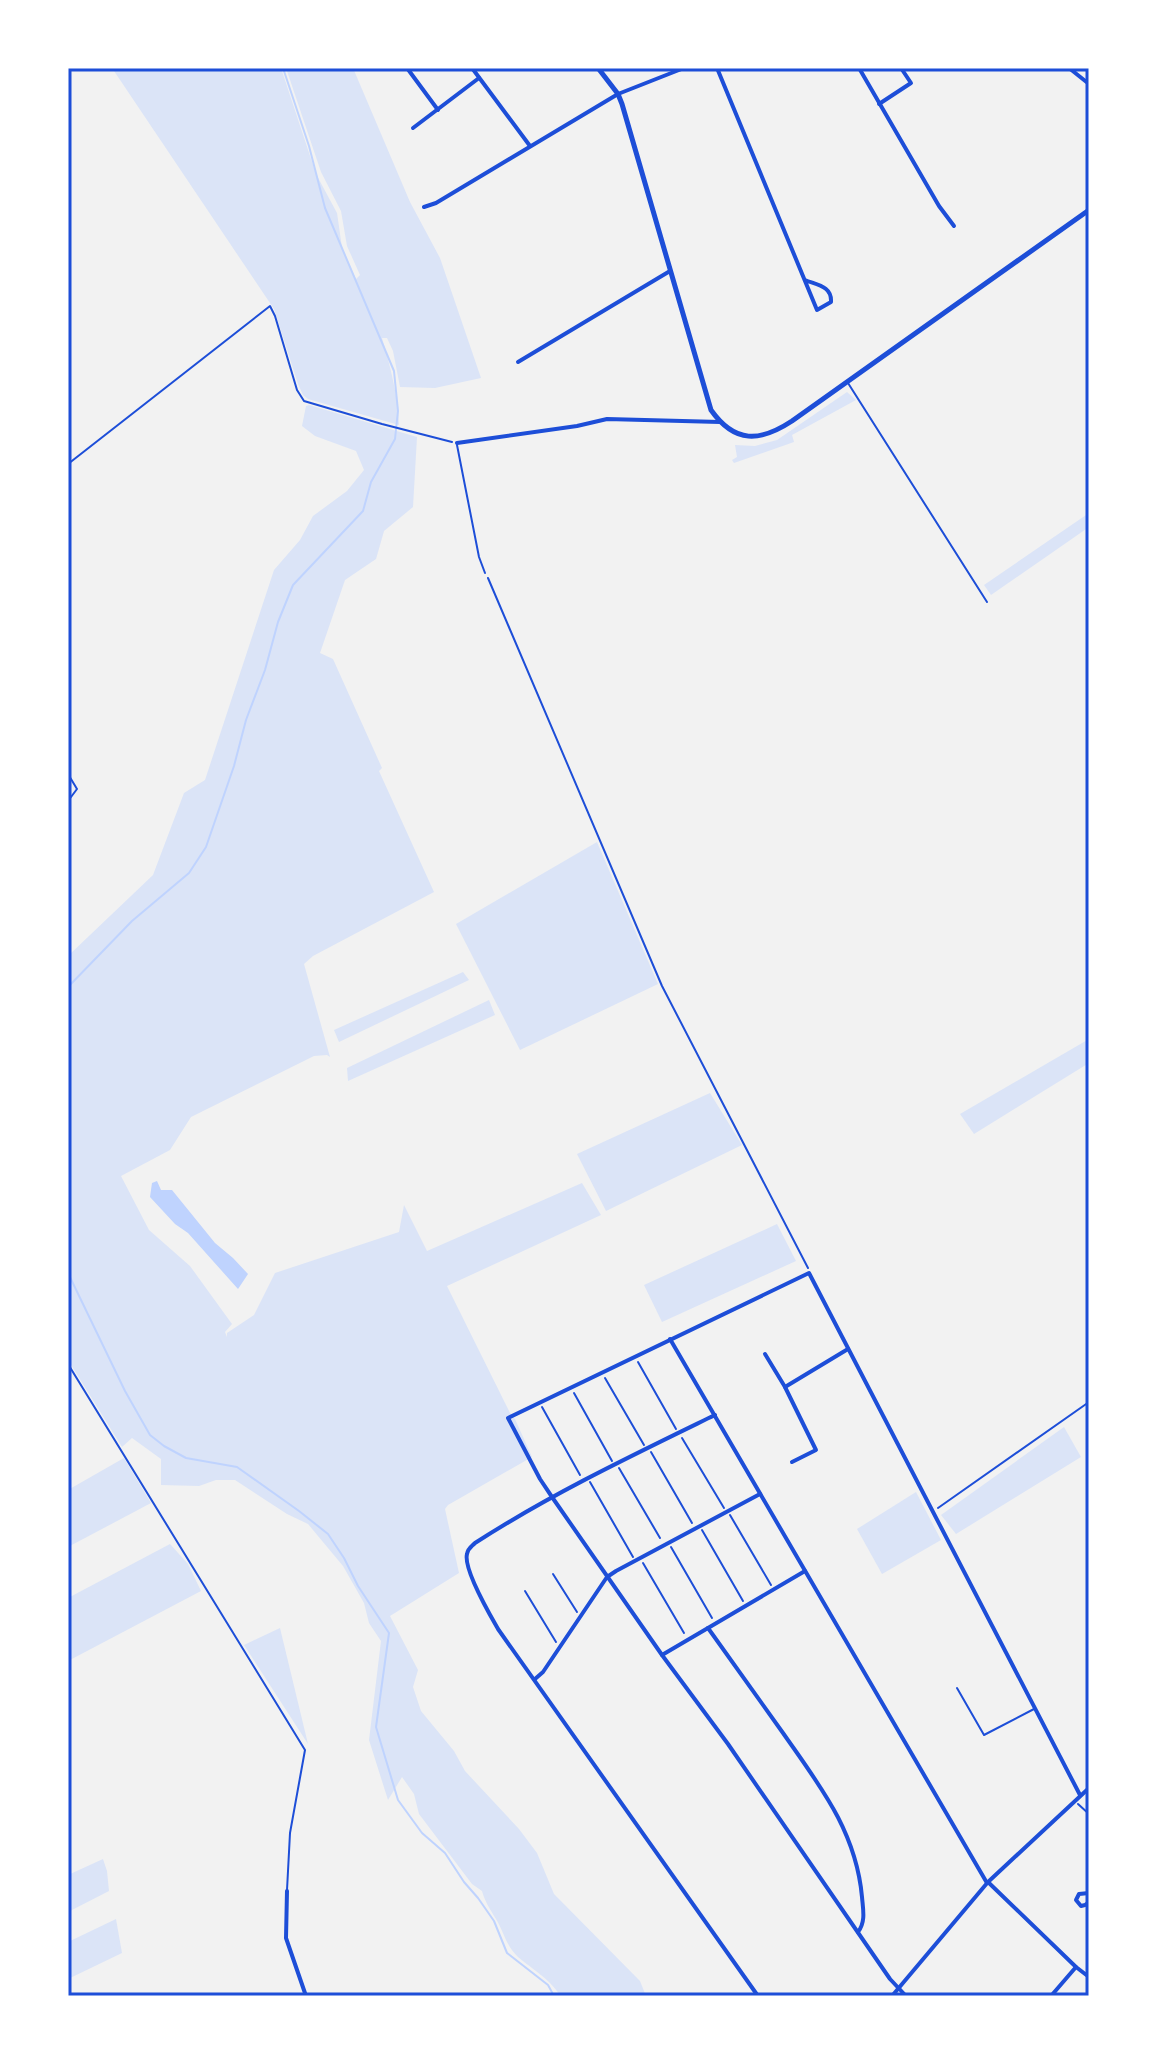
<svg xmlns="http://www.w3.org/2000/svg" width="1157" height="2064" font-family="'IBM Plex Sans',sans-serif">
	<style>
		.green { fill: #dbe4f7 }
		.water { fill: #bfd3fe }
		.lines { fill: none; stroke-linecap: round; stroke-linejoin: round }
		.stream { stroke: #bfd3fe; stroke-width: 2 }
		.path { stroke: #1d4ed8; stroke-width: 2 }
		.service { stroke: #1d4ed8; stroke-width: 2 }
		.minor { stroke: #1d4ed8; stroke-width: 4 }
		.tertiary { stroke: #1d4ed8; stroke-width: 5 }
		.neatline { fill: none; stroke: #1d4ed8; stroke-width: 3 }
	</style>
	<rect width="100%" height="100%" fill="#f2f2f2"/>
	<g class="green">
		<path d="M112 68H281L316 174 337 213 342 248 356 279 360 275 347 246 341 211 321 172 286 68H353L410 202 440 258 481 378 435 388 400 387 393 351 387 338H382C390 365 398 396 399 425L308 399 303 395 298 384 274 309Z"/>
		<path d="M847 392 856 400 792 435 794 442 734 463 732 460 737 457 735 445 755 446 777 440Z"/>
		<path d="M309 405 417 437 413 507 384 531 376 559 345 580 320 653 333 659 382 768 379 771 434 892 313 956 304 964 330 1057 327 1055 314 1056 191 1117 170 1150 121 1176 149 1230 190 1266 232 1324 225 1332 227 1337V1333L254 1315 275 1273 399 1232 404 1205 427 1251 582 1183 601 1215 447 1286 510 1413 515 1419 532 1457 448 1505 445 1509 459 1573 390 1616 418 1670 413 1687 421 1711 454 1751 465 1771 519 1829 537 1853 554 1894 640 1981 646 1996H561C546 1976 536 1972 518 1957 506 1946 504 1932 496 1919 490 1909 485 1902 482 1891L472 1884 419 1814 414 1794 402 1777 388 1800 369 1740 381 1641 369 1623 364 1603 343 1566 308 1524 287 1514 235 1480H216L199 1486 161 1485V1459L132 1438 122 1447 68 1360V956L153 875 184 793 205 780 274 570 300 540 313 516 347 491 364 470 356 451 315 436 302 426 306 406Z"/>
		<path d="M1089 513V527L991 595 984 585Z"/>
		<path d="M597 842 658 984 520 1050 456 924Z"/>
		<path d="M463 972 469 980 339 1042 334 1030Z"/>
		<path d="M489 1000 495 1015 348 1081 347 1068Z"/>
		<path d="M1089 1039V1063L974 1134 960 1114Z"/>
		<path d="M710 1093 742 1145 606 1211 577 1154Z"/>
		<path d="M777 1224 796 1261 662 1322 644 1285Z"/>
		<path d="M1064 1427 1081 1457 956 1534 941 1515Z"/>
		<path d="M124 1458 151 1503 68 1547V1490Z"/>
		<path d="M916 1492 941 1540 882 1574 857 1529Z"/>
		<path d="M170 1544 188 1564 201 1591 68 1661V1598Z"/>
		<path d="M280 1628 308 1744 244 1645Z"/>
		<path d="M103 1859 107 1871 109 1891 68 1912V1875Z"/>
		<path d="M116 1919 122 1953 68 1979V1942Z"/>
	</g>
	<path class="water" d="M157 1181 161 1190H172L215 1243 233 1258 248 1274 238 1289 188 1233 175 1224 150 1197 152 1183Z"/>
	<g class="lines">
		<g class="stream">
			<path d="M68 987 132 921 189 873 206 847 234 766 246 720 265 670 278 622 293 585 363 511 371 482 395 439 398 411 394 371 325 208 309 146 283 68"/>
			<path d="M68 1273 125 1391 150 1435 164 1446 186 1458 237 1467 299 1511 328 1534 344 1558 358 1586 389 1633 376 1727 398 1800 422 1833 445 1853 464 1882 478 1898 494 1921 507 1953 548 1985 554 1996"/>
		</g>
		<g class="path">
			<path d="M68 464 270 306 275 316 297 390 304 401 382 424 452 442"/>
			<path d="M488 578 662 986 808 1268"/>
			<path d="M68 774 77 789 68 801"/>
			<path d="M638 1362 676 1429"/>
			<path d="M605 1378 644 1445"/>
			<path d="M574 1393 612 1461"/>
			<path d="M542 1407 580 1475"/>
			<path d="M682 1438 724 1508"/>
			<path d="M651 1452 692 1523"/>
			<path d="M619 1468 660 1538"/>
			<path d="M590 1482 633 1557"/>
			<path d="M938 1508 1089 1402"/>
			<path d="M730 1515 771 1585"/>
			<path d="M702 1530 743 1601"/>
			<path d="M671 1547 712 1618"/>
			<path d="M643 1563 684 1633"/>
			<path d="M553 1574 577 1612"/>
			<path d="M525 1591 556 1642"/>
			<path d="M1078 1804 1089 1814"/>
		</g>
		<g class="service">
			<path d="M848 383 987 602"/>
			<path d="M457 445 479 557 485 573"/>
			<path d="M68 1364 305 1750 290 1833 287 1890"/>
			<path d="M957 1688 984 1735 1034 1709"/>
		</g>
		<g class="minor">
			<path d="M407 68 438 110"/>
			<path d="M472 68 530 146"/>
			<path d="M717 68 817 310 831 302C832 286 817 285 805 280"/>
			<path d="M859 68 939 206 954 226"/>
			<path d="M1069 68 1089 84"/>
			<path d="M879 104 911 83 901 68"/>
			<path d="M413 128 479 78"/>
			<path d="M424 207 436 203 618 94 684 68"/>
			<path d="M518 362 670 271"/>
			<path d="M457 443 577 426 607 419 720 422"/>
			<path d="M670 1339 987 1883"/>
			<path d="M765 1354 785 1387 816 1450 792 1462"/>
			<path d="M785 1387 848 1349"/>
			<path d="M715 1415C633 1455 551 1494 475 1543 471 1547 468 1548 467 1554 463 1569 490 1615 498 1629L758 1996"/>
			<path d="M708 1628C733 1663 758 1698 783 1733 820 1786 856 1831 862 1897 863 1909 866 1922 858 1932"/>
			<path d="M662 1655 805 1571"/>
			<path d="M535 1679 543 1672 607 1577 616 1571 760 1494"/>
			<path d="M989 1883 1076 1967 1089 1977"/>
			<path d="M287 1891 286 1938 306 1996"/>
			<path d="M1089 1893 1079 1894 1076 1900 1081 1906 1085 1905 1089 1902"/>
			<path d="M892 1996 988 1882 1089 1788"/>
			<path d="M906 1996 890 1979 728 1744 662 1655 552 1497 540 1479 508 1418 809 1273 1080 1795"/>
			<path d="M1051 1996 1076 1967"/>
		</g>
		<path class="tertiary" d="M598 68 618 94 622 104 711 410C735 444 760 442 792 421L1089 210"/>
	</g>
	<rect width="1157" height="2064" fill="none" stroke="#ffffff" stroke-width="140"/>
	<rect x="70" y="70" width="1017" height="1924" class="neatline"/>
</svg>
